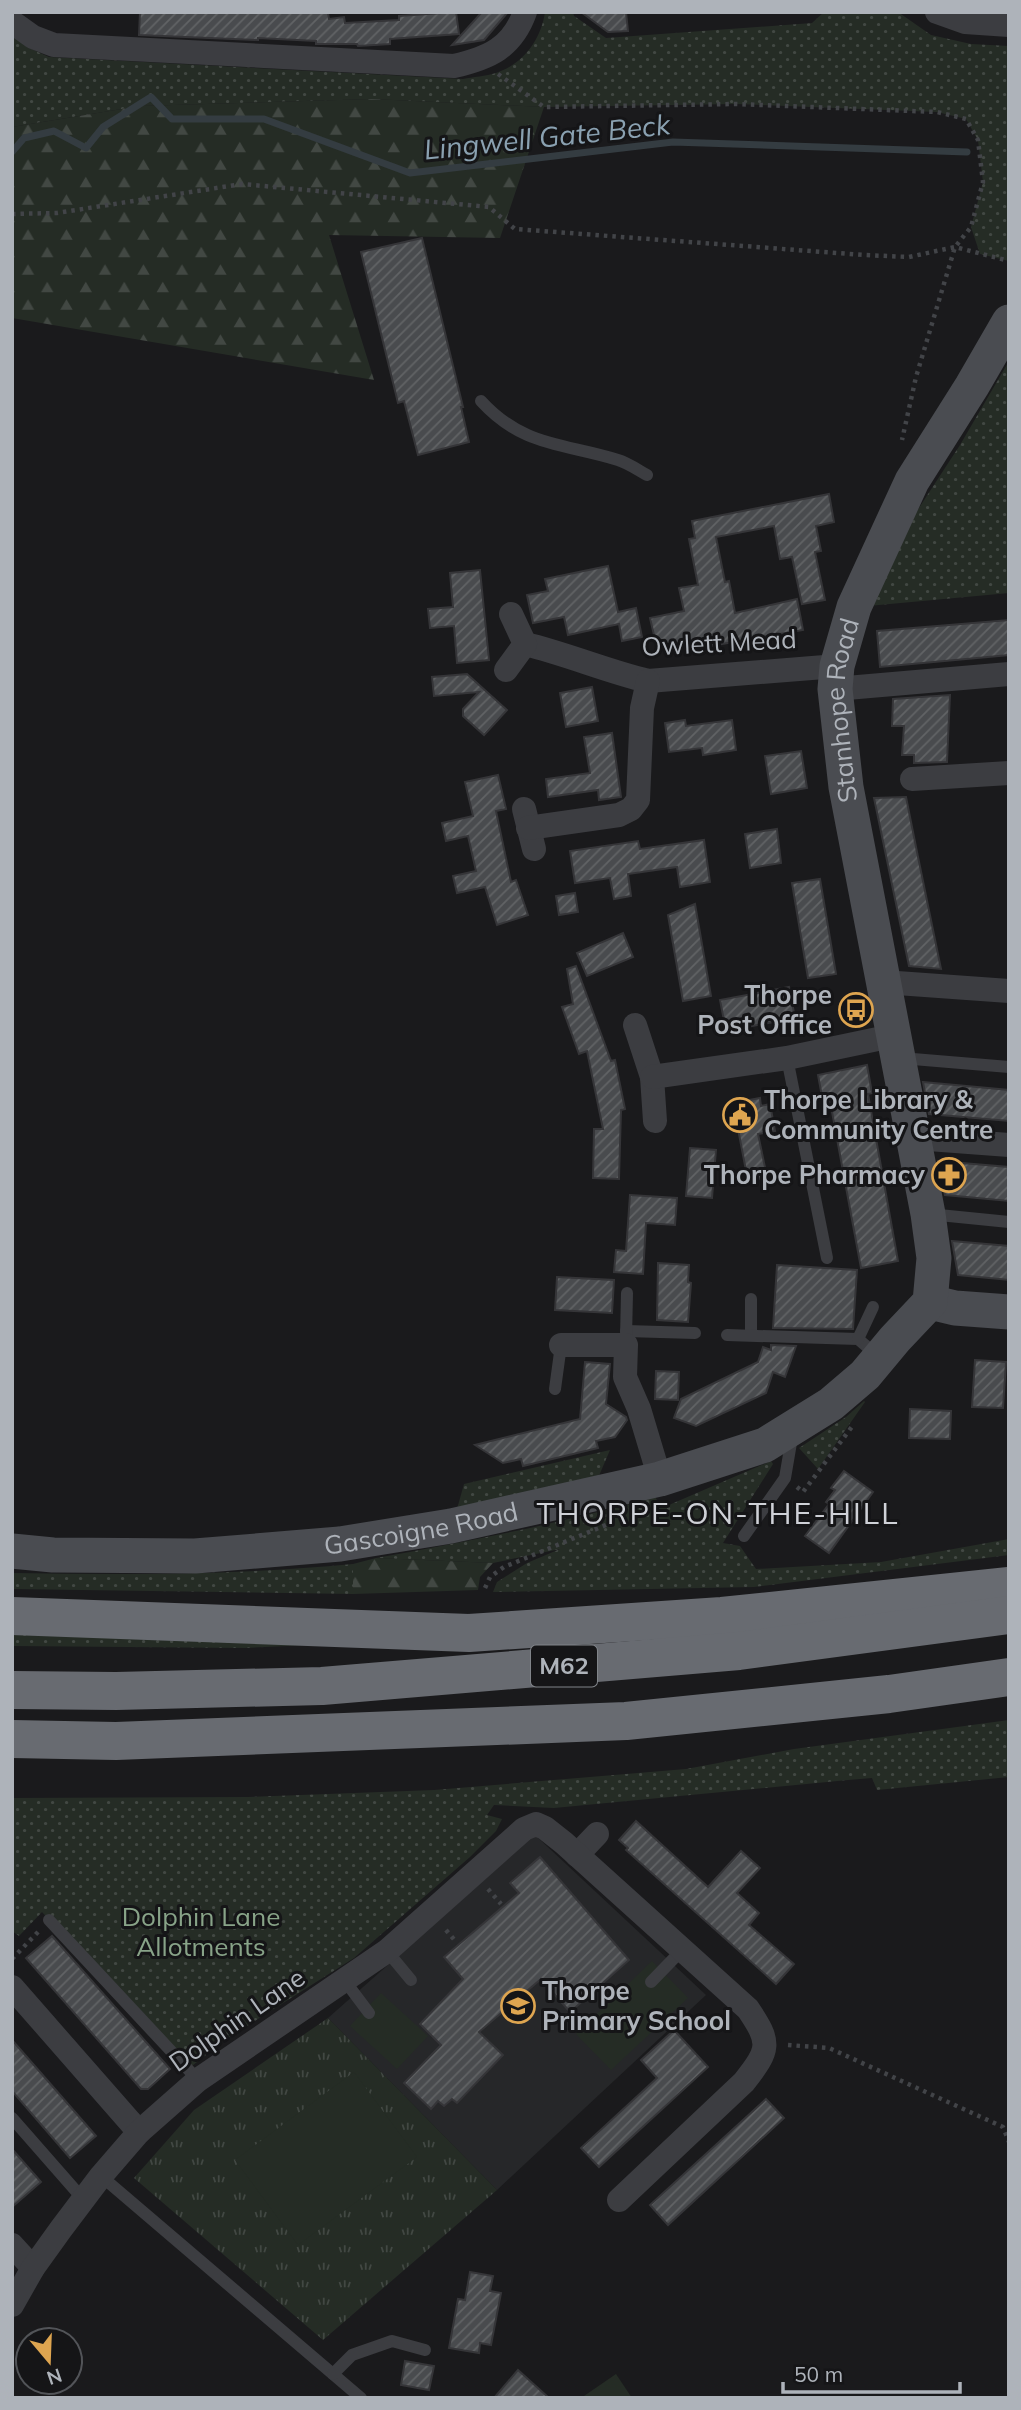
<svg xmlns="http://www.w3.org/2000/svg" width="1021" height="2410" font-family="Mulish,sans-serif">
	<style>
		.built { fill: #262729 }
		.grass { fill: url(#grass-dots) }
		.forest { fill: url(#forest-firs) }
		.park { fill: url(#park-tufts) }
		.pitch { fill: #252c25 }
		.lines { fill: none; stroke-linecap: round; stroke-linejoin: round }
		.stream { stroke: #343c41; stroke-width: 7 }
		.building { fill: url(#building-hatch); stroke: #353538; stroke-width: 2 }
		.path { stroke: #424448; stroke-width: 4.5; stroke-dasharray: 3.5 5; stroke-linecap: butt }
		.lane { stroke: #3c3d41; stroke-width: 12 }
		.street { stroke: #3c3d41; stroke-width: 24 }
		.secondary { stroke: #4a4c51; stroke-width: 35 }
		.highway { stroke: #686b71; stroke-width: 38 }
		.labels { text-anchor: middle; stroke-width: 6; stroke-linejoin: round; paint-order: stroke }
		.shield { fill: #151517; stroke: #808489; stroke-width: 2 }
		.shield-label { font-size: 24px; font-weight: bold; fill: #aeb3ba }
		.street-label { font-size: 26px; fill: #aeb3ba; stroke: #151517 }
		.poi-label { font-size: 26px; font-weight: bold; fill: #aeb3ba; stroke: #151517; text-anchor: end }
		.park-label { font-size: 26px; fill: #88a388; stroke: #151517 }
		.water-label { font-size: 28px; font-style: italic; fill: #8aa1b1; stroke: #151517 }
		.quarter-label { font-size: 30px; letter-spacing: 2px; fill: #cfd1d7; stroke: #151517 }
	</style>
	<defs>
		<pattern id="grass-dots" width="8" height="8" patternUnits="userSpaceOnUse" patternTransform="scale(1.75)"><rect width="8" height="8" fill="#252c25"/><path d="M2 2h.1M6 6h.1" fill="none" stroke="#424843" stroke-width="1.8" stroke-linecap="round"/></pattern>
		<pattern id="forest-firs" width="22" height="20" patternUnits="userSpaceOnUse" patternTransform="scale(1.75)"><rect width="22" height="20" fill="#252c25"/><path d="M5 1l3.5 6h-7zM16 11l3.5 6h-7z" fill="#424843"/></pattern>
		<pattern id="park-tufts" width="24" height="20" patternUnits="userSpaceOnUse" patternTransform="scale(1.75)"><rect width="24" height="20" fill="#252c25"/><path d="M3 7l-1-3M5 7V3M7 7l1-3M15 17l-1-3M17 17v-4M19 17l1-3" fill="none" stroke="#424843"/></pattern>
		<pattern id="building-hatch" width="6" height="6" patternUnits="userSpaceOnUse" patternTransform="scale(1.75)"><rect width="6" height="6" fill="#494b4e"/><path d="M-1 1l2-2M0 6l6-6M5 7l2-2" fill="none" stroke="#616365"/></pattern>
	</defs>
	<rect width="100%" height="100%" fill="#1a1a1c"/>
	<path class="built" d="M535 1835 706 1995 497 2190 328 2018Z"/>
	<g class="grass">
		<path d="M545 12H573L574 16 606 38 812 23 824 12H898L931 35 971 44 1009 46V261L980 254 971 227 983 182 978 140 966 119 937 112 736 104 544 107 372 99 140 106 12 127V35L27 47 49 57 463 79C473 77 486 76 496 73 523 64 541 40 545 12Z"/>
		<path d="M1009 361V593L868 606 898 540 960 445Z"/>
		<path d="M864 1401 865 1402 818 1469 799 1448 846 1417Z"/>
		<path d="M610 1450 598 1478 457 1509 464 1484Z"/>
		<path d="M771 1461 773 1464 723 1543 740 1546 756 1569 881 1562 1009 1539V1555L754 1587 493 1592 497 1582 527 1563 560 1549 493 1563 376 1558C470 1541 563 1523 655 1497L662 1508Z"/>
		<path d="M353 1564V1594L12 1589V1573C126 1575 239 1575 353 1564Z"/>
		<path d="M12 1632 352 1643 245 1648 12 1646Z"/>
		<path d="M1009 1720V1777L877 1790 872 1778 848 1780 554 1808 494 1805 487 1815 502 1819 496 1831 470 1857 354 1958 228 2038 188 2069 42 1912 19 1936 12 1931V1798L248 1797 434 1790 686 1769 794 1749Z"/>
	</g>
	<g class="forest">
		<path d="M372 99 544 107 500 238 329 235 374 380 12 318V127L140 106Z"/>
		<path d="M376 1558 493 1563 480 1577 478 1590 353 1594V1564Z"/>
	</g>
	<path class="park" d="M328 2018 497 2190 323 2340 134 2178 194 2110Z"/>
	<g class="pitch">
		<path d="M652 1961 688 1998 611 2070 576 2034Z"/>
		<path d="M381 1993 428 2036 397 2069 350 2026Z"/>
		<path d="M354 2072 417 2157 298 2245 235 2160Z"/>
		<path d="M616 2374 632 2398H581Z"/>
	</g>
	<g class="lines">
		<path class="stream" d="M12 152 24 138 54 131 86 148 103 127 151 97 172 119H264L410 173 673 142 967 152"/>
	</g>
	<g class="building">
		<path d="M140 12 328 13 329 19 344 17 345 23 399 20V16L456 12 459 34 390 39V44L358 46 357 44H316V41L258 38V40L139 35Z"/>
		<path d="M482 12H508L484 40 452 45Z"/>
		<path d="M581 12H626L628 31 608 32Z"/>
		<path d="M422 238 463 407H461L469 442 418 455 404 401 398 403 361 252Z"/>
		<path d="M829 494 834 522 816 526 821 551 815 552 825 600 802 604 792 557 780 559 774 526 716 537 725 582 729 581 735 613 797 599 803 630 710 646 708 638 657 648 650 618 684 611 679 588 698 585 689 539 695 538 692 521Z"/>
		<path d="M608 566 618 612 636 608 642 637 622 641 619 624 568 635 564 617 533 623 527 595 548 591 545 579Z"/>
		<path d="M480 570 489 660 457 663 454 626 430 628 428 609 453 607 450 573Z"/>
		<path d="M1009 620V655L880 667 877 631Z"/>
		<path d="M467 674 507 710 484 735 463 716V709L479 692 434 696 432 677Z"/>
		<path d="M592 687 598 721 566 727 560 693Z"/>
		<path d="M950 695 947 762 914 763V755H902L904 726H892L893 699Z"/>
		<path d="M685 720 686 726 732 720 736 750 703 755 702 748 669 752 665 723Z"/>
		<path d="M612 733 621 797 599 800 598 790 548 797 546 779 590 773 584 737Z"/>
		<path d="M801 751 807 788 771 794 765 756Z"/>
		<path d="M498 775 506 809 496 811 511 882 516 880 528 915 497 925 485 887 457 893 453 876 476 871 468 836 446 841 442 823 473 816 465 782Z"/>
		<path d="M906 797 917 852 941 969 909 966 874 798Z"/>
		<path d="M777 829 781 863 750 868 745 834Z"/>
		<path d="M704 840 710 882 680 887 677 867 628 874 631 896 614 899 610 878 575 883 570 851 638 841 640 849Z"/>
		<path d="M820 879 836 974 808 978 792 883Z"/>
		<path d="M575 893 578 912 559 915 556 896Z"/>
		<path d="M695 904 711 996 683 1001 668 915Z"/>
		<path d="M623 933 633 957 587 976 577 953Z"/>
		<path d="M576 966 611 1061 615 1060 625 1109 621 1110 619 1179 593 1178 594 1129H603L587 1051 579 1054 562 1007 573 1004 567 969Z"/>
		<path d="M789 987 795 1018 726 1031 720 1000Z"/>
		<path d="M867 1065 872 1093 868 1094 898 1261 861 1268 830 1101 823 1102 818 1075Z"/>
		<path d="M923 1082 1009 1090V1121L929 1114Z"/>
		<path d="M760 1098 761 1106 770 1104 775 1131 758 1134 767 1177 748 1181 733 1103Z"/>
		<path d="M690 1148 716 1150 712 1198 686 1196Z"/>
		<path d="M938 1161 1009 1167V1201L945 1195Z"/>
		<path d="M630 1195 677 1198 675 1225 646 1223 643 1274 614 1272 616 1250 626 1251Z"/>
		<path d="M952 1241 1009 1246V1280L958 1275Z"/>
		<path d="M658 1263 689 1265 688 1282 691 1283 688 1322 657 1320Z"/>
		<path d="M777 1265 857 1270 853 1329 773 1328Z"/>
		<path d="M557 1277 614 1280 612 1313 555 1310Z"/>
		<path d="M771 1345 796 1346 785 1377 773 1372 766 1393 696 1426 674 1418 681 1399 758 1362 763 1347 771 1350Z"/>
		<path d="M975 1360 1006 1362 1003 1408 972 1407Z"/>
		<path d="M585 1362 610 1364 606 1404 626 1417 627 1420 615 1437 596 1441 598 1448 523 1466 521 1459 503 1463 475 1445 580 1419Z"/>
		<path d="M656 1371 679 1372 678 1400 655 1399Z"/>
		<path d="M910 1409 951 1411 950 1439 909 1438Z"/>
		<path d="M844 1471 873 1492 829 1553 805 1536 829 1504 826 1502 835 1490 831 1488Z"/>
		<path d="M636 1821 708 1887 741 1851 760 1868 737 1893 759 1913 749 1925 794 1964 776 1984 626 1850 628 1848 619 1840Z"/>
		<path d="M540 1857 629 1960 570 2012 541 1979 479 2032 503 2055 457 2103 452 2099 444 2106 438 2101 431 2109 404 2083 441 2045 420 2024 463 1979 444 1957 519 1893 510 1883Z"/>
		<path d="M52 1936 170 2069 148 2089H141L26 1958Z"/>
		<path d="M674 2030 708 2067 599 2167 581 2148 657 2078 641 2060Z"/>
		<path d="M12 2040 96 2136 70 2158 12 2091Z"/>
		<path d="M766 2099 784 2118 668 2225 650 2205Z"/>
		<path d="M12 2149 41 2182 12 2207Z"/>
		<path d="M470 2272 493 2276 490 2291 501 2293 491 2345 480 2343 479 2353 449 2348 458 2299 465 2300Z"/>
		<path d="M405 2361 434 2366 429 2390 401 2385Z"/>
		<path d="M518 2370 549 2398H494Z"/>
	</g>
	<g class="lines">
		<g class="path">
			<path d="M498 74 544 107 736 104 937 112 966 119 978 140 983 182 971 227 955 247 916 377 902 440"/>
			<path d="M12 214 57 213 242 184 489 207 515 229 864 255 909 257 955 247 1009 261"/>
			<path d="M797 1487 803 1492 854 1424"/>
			<path d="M485 1588 490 1577 504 1567 618 1520"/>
			<path d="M488 1889 501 1904"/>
			<path d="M446 1930 457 1943"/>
			<path d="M12 1959 39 1931"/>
			<path d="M788 2045 829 2048 1003 2127 1009 2142"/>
		</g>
		<g class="lane">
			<path d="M481 401C523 447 563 443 618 460 628 463 638 470 647 475"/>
			<path d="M787 1058 827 1258"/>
			<path d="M901 1058 1009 1067"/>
			<path d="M929 1214 1009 1222"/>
			<path d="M751 1299V1335"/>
			<path d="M626 1331 695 1333"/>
			<path d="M727 1335 858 1339 879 1357"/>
			<path d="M626 1338 627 1293"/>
			<path d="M858 1339 873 1307"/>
			<path d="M555 1389 561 1345"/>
			<path d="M744 1536 785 1478 792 1437"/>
			<path d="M49 1920 198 2080"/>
			<path d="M387 1951 411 1980"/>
			<path d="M345 1981 369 2013"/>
			<path d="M651 1982 682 1950"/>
			<path d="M12 2118 83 2199"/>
			<path d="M101 2176 361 2398"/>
			<path d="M333 2374 352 2355 392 2341 425 2350"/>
		</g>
		<g class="street">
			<path d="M937 12 965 22 1009 25"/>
			<path d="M12 22 33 37 54 45 454 66C489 58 512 48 525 12"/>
			<path d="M525 644C567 654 606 671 648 681L837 666"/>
			<path d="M506 670 525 644 511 614"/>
			<path d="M835 689 1009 674"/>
			<path d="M912 779 1009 773"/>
			<path d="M524 809 534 849"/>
			<path d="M528 828 619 815 631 809 638 800 642 708 648 681"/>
			<path d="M883 982 1009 991"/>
			<path d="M635 1025 652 1077 655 1121"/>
			<path d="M652 1077 787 1058 892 1036"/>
			<path d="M915 1138 1009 1145"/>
			<path d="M561 1345H626L625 1377 639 1409 660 1479"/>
			<path d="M577 1855 597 1834"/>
			<path d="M12 1987 139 2132"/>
			<path d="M12 2245 33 2268"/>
			<path d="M12 2305 33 2268 61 2229 101 2176 139 2132 198 2080 387 1951 524 1829 536 1824 545 1828 564 1843 748 2009C771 2043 770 2049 744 2082L619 2200"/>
		</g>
		<g class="secondary">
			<path d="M930 1302 955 1308 1009 1312"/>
			<path id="s1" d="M12 1551 53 1555 195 1556 340 1544 451 1526 660 1479 765 1445 831 1404 865 1375 895 1339 930 1302 934 1258 928 1214 846 787 835 689 837 666 854 607 912 481 972 386 1009 322"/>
		</g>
		<g class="highway">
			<path d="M12 1616 469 1633 722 1616 1009 1586"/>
			<path d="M12 1690 116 1691 322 1686 739 1651 1009 1615"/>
			<path d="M12 1739 116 1741 626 1721 889 1694 1009 1677"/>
		</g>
	</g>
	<defs>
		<g id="bus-ring" transform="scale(1.75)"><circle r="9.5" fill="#151517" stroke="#dea550" stroke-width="1.5"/><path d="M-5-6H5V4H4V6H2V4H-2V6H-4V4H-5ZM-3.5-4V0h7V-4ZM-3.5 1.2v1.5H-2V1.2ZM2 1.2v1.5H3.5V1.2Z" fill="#dea550"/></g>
		<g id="civic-ring" transform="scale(1.75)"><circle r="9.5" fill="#151517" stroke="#dea550" stroke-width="1.5"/><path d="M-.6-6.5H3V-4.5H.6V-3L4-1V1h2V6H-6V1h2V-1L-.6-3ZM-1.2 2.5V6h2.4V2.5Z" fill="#dea550"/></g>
		<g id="pharmacy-ring" transform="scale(1.75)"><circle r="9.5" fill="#151517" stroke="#dea550" stroke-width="1.5"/><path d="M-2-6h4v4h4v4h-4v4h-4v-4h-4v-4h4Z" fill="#dea550"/></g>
		<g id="school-ring" transform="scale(1.75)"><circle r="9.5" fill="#151517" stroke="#dea550" stroke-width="1.5"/><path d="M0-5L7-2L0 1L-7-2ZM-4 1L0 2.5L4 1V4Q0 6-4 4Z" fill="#dea550"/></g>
	</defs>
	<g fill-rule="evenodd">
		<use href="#bus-ring" x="856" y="1010"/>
		<use href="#civic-ring" x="740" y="1115"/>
		<use href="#pharmacy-ring" x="949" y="1175"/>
		<use href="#school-ring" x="518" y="2006"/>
	</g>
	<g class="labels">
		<rect class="shield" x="531" y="1645.5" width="66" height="41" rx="5"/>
		<g class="shield-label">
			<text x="564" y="1674">M62</text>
		</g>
		<g class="street-label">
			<text transform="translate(719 643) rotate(-3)" y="9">Owlett Mead</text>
			<text dy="9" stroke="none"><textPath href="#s1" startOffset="1587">Stanhope Road</textPath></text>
			<text dy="9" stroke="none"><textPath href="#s1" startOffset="411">Gascoigne Road</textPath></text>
			<text transform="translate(237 2020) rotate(-35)" y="9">Dolphin Lane</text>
		</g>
		<g class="poi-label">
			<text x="832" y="1004">Thorpe<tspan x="832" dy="30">Post Office</tspan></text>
			<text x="764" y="1109" text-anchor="start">Thorpe Library &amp;<tspan x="764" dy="30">Community Centre</tspan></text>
			<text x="925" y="1184">Thorpe Pharmacy</text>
			<text x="542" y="2000" text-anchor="start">Thorpe<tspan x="542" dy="30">Primary School</tspan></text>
		</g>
		<g class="park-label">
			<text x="201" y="1926">Dolphin Lane<tspan x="201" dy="30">Allotments</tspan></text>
		</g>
		<g class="water-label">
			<text transform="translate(547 137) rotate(-6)" y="10">Lingwell Gate Beck</text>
		</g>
		<g class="quarter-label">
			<text x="718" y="1524">THORPE-ON-THE-HILL</text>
		</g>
	</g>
	<rect width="1021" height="2410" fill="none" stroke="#aeb3ba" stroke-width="28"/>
	<g transform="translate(49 2361) rotate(161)"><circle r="33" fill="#151517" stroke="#525458" stroke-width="2"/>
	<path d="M0-5L12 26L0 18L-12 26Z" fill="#dea550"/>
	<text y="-10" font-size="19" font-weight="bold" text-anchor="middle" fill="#aeb3ba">N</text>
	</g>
	<path d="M783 2382v10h177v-10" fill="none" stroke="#aeb3ba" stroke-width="3.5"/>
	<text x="794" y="2382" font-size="21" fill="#aeb3ba" stroke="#151517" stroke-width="5" paint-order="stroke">50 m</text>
</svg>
